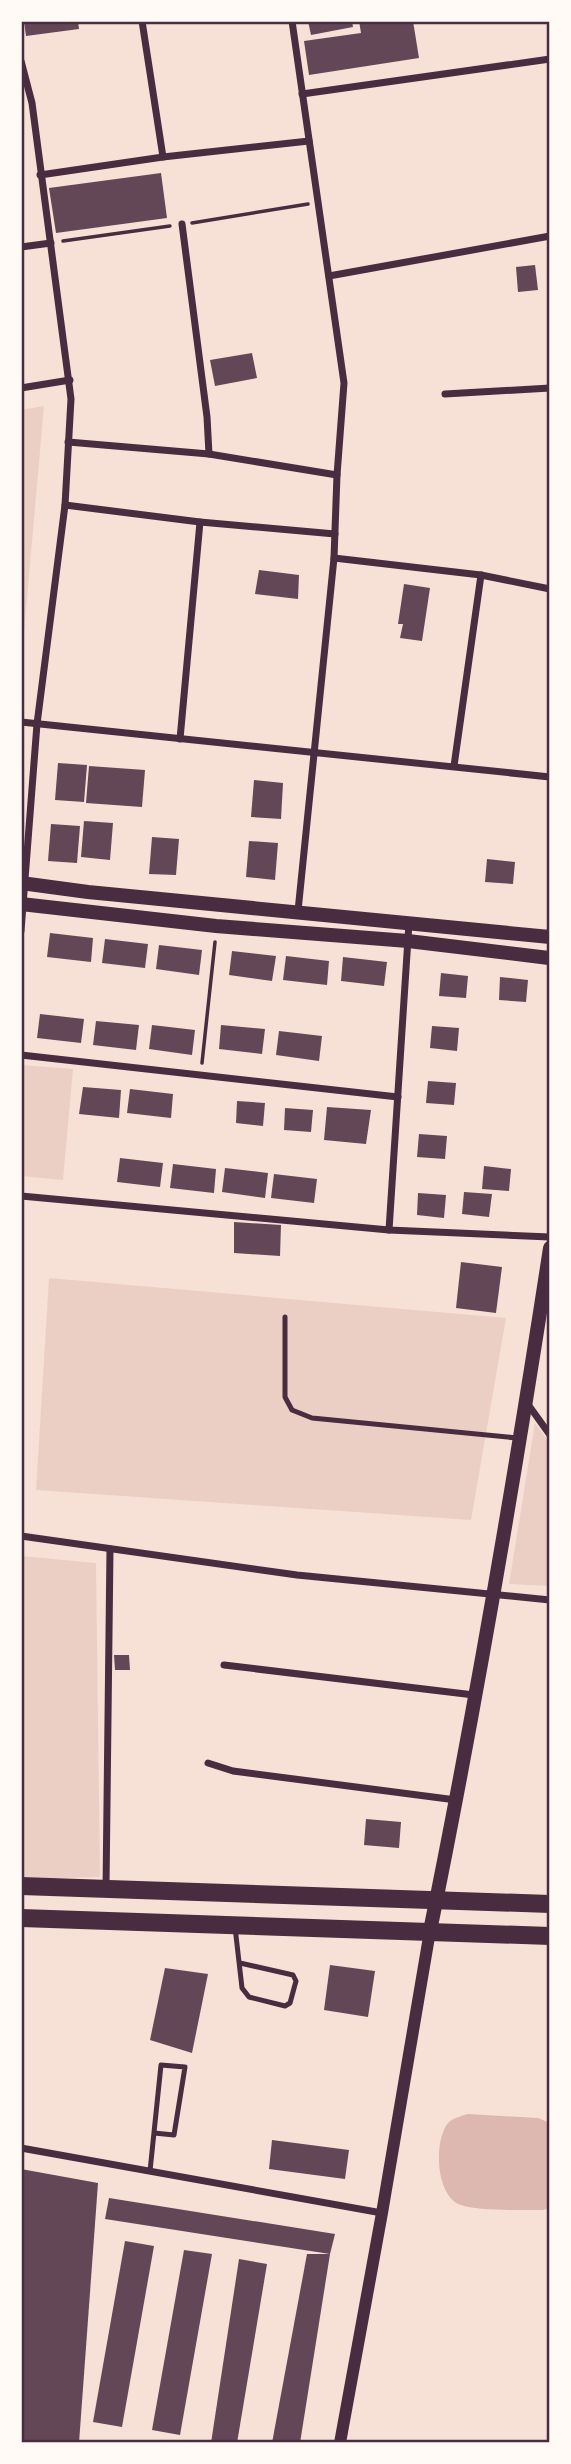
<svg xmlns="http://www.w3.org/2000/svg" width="571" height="2464" font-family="'Noto Serif',serif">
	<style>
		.green { fill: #ebcfc5 }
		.water { fill: #dcb8b0 }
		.building { fill: #644757 }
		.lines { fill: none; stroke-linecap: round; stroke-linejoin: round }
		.path { stroke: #4a2c40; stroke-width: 3.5 }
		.service { stroke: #4a2c40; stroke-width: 5 }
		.minor { stroke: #4a2c40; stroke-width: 7 }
		.tertiary { stroke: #4a2c40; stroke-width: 12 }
		.secondary { stroke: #4a2c40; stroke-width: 14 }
		.primary { stroke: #4a2c40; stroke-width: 18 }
		.neatline { fill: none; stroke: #4a2c40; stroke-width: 2.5 }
	</style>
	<rect width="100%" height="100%" fill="#f7e1d7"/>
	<g class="green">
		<path d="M44 406 21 666V410Z"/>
		<path d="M21 1065 73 1069 63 1180 21 1176Z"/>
		<path d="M49 1278 506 1318 471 1520 36 1490Z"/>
		<path d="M535 1423 550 1444V1586L509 1584Z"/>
		<path d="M21 1556 96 1563 100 1877 21 1879Z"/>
	</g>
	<path class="water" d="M468 2114 538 2118 550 2123V2208L543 2210C524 2210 476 2211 461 2205 436 2197 433 2142 448 2123 453 2118 461 2116 468 2114Z"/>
	<g class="building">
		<path d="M24 21H78L79 29 26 36Z"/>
		<path d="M308 21H352L353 27 311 35Z"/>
		<path d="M359 21H413L419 58 309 75 304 41 361 33Z"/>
		<path d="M161 173 167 218 56 233 49 188Z"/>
		<path d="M535 265 538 290 518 292 516 267Z"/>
		<path d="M252 353 257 378 215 386 210 360Z"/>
		<path d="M259 570 299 575 298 599 255 594Z"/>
		<path d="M404 584 430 588 422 641 400 638 403 624H398Z"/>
		<path d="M58 763 87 765 84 802 55 800Z"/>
		<path d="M89 766 145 770 142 807 86 803Z"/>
		<path d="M254 780 283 783 281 819 251 817Z"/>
		<path d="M84 821 113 823 110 860 81 857Z"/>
		<path d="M51 824 80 826 77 863 48 861Z"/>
		<path d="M152 837 179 839 176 875 149 874Z"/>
		<path d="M249 841 278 843 275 880 246 877Z"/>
		<path d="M487 859 515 862 513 884 485 882Z"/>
		<path d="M50 933 93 938 91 962 47 957Z"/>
		<path d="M105 939 148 944 145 968 102 963Z"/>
		<path d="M159 945 202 950 199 975 156 969Z"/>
		<path d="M232 951 276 956 272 981 229 975Z"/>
		<path d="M286 956 329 961 327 985 283 980Z"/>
		<path d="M343 957 387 962 384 986 341 981Z"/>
		<path d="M441 973 468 976 466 998 439 996Z"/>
		<path d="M500 977 528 980 526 1002 499 1000Z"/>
		<path d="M40 1014 84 1019 81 1043 37 1038Z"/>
		<path d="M96 1021 139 1025 136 1050 93 1045Z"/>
		<path d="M152 1025 195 1030 192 1055 149 1049Z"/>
		<path d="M221 1025 265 1029 262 1054 219 1049Z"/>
		<path d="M432 1026 459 1028 457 1051 430 1048Z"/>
		<path d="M279 1031 322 1036 319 1061 276 1055Z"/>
		<path d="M428 1081 456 1083 454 1105 426 1103Z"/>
		<path d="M83 1087 121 1090 119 1118 79 1114Z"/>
		<path d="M130 1089 173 1094 171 1118 127 1113Z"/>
		<path d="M237 1101 265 1103 263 1126 236 1123Z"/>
		<path d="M327 1107 371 1110 366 1144 324 1140Z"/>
		<path d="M285 1108 313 1110 311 1132 284 1130Z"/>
		<path d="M419 1134 447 1136 445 1159 417 1157Z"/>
		<path d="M120 1158 163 1163 160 1187 117 1182Z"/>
		<path d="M173 1164 216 1169 214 1193 170 1188Z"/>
		<path d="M484 1166 511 1169 509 1191 482 1189Z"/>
		<path d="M225 1168 268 1173 265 1198 222 1192Z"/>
		<path d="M274 1174 317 1179 314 1203 271 1198Z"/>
		<path d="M464 1192 492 1194 489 1217 462 1214Z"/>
		<path d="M418 1193 446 1195 444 1218 417 1215Z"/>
		<path d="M234 1222 281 1225 280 1256 234 1253Z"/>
		<path d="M461 1262 502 1267 496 1313 456 1308Z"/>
		<path d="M114 1655H129L130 1670H115Z"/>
		<path d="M366 1819 401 1822 399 1848 364 1845Z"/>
		<path d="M330 1965 375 1971 368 2017 324 2010Z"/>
		<path d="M165 1968 208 1974 192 2053 150 2040Z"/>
		<path d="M272 2140 349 2150 345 2179 269 2169Z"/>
		<path d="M21 2169 98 2183 79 2443H21Z"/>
		<path d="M109 2198 335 2234 330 2254 105 2219Z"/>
		<path d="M125 2241 154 2246 122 2427 93 2422Z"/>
		<path d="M184 2250 212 2254 180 2435 152 2430Z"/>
		<path d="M307 2254H330L300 2443H272Z"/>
		<path d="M239 2259 267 2264 237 2443H211Z"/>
	</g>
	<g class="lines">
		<g class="path">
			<path d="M192 223 308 204"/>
			<path d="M63 241 170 226"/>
			<path d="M202 1063 215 942"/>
		</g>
		<g class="service">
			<path d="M285 1317V1397L292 1410 312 1418 517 1438"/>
			<path d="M235 1927 242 1988 249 1997 285 2006 290 2003 296 1981 293 1975 240 1963"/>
			<path d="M150 2171 161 2065 185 2067 174 2135 154 2133"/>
		</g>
		<g class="minor">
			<path d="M142 21 163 157"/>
			<path d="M292 21 344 383 337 475 334 558 298 911"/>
			<path d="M21 61 32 103 71 399 65 505 37 724 21 931"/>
			<path d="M302 94 550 59"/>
			<path d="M40 175 163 157 309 141"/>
			<path d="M182 224 207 417 209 454"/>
			<path d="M21 247 51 243"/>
			<path d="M329 276 550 236"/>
			<path d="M21 388 70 380"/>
			<path d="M445 394 550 388"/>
			<path d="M68 442 209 454 337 475"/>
			<path d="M65 505 200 522 335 534"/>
			<path d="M334 558 481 575 550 589"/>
			<path d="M21 722 550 777"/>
			<path d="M180 739 200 522"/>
			<path d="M454 766 481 575"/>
			<path d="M21 1055 398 1097"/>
			<path d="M21 1196 389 1230 550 1237"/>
			<path d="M389 1230 409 923"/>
			<path d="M527 1403 550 1435"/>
			<path d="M21 1536 297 1575 550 1600"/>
			<path d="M224 1665 474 1695"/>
			<path d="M208 1763 233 1771 456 1800"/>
			<path d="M106 1888 110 1549"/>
			<path d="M21 2148 382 2213"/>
		</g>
		<path class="tertiary" d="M340 2443 382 2213 430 1931"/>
		<g class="secondary">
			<path d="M21 883 88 892 550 937"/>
			<path d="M21 904 216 926 408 941 549 958"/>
			<path d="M430 1931C476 1705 515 1476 550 1248"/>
		</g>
		<g class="primary">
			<path d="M21 1886 550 1904"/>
			<path d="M21 1918 550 1936"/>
		</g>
	</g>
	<rect width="571" height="2464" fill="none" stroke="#fffaf5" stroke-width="46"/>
	<rect x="23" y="23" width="525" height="2418" class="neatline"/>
</svg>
